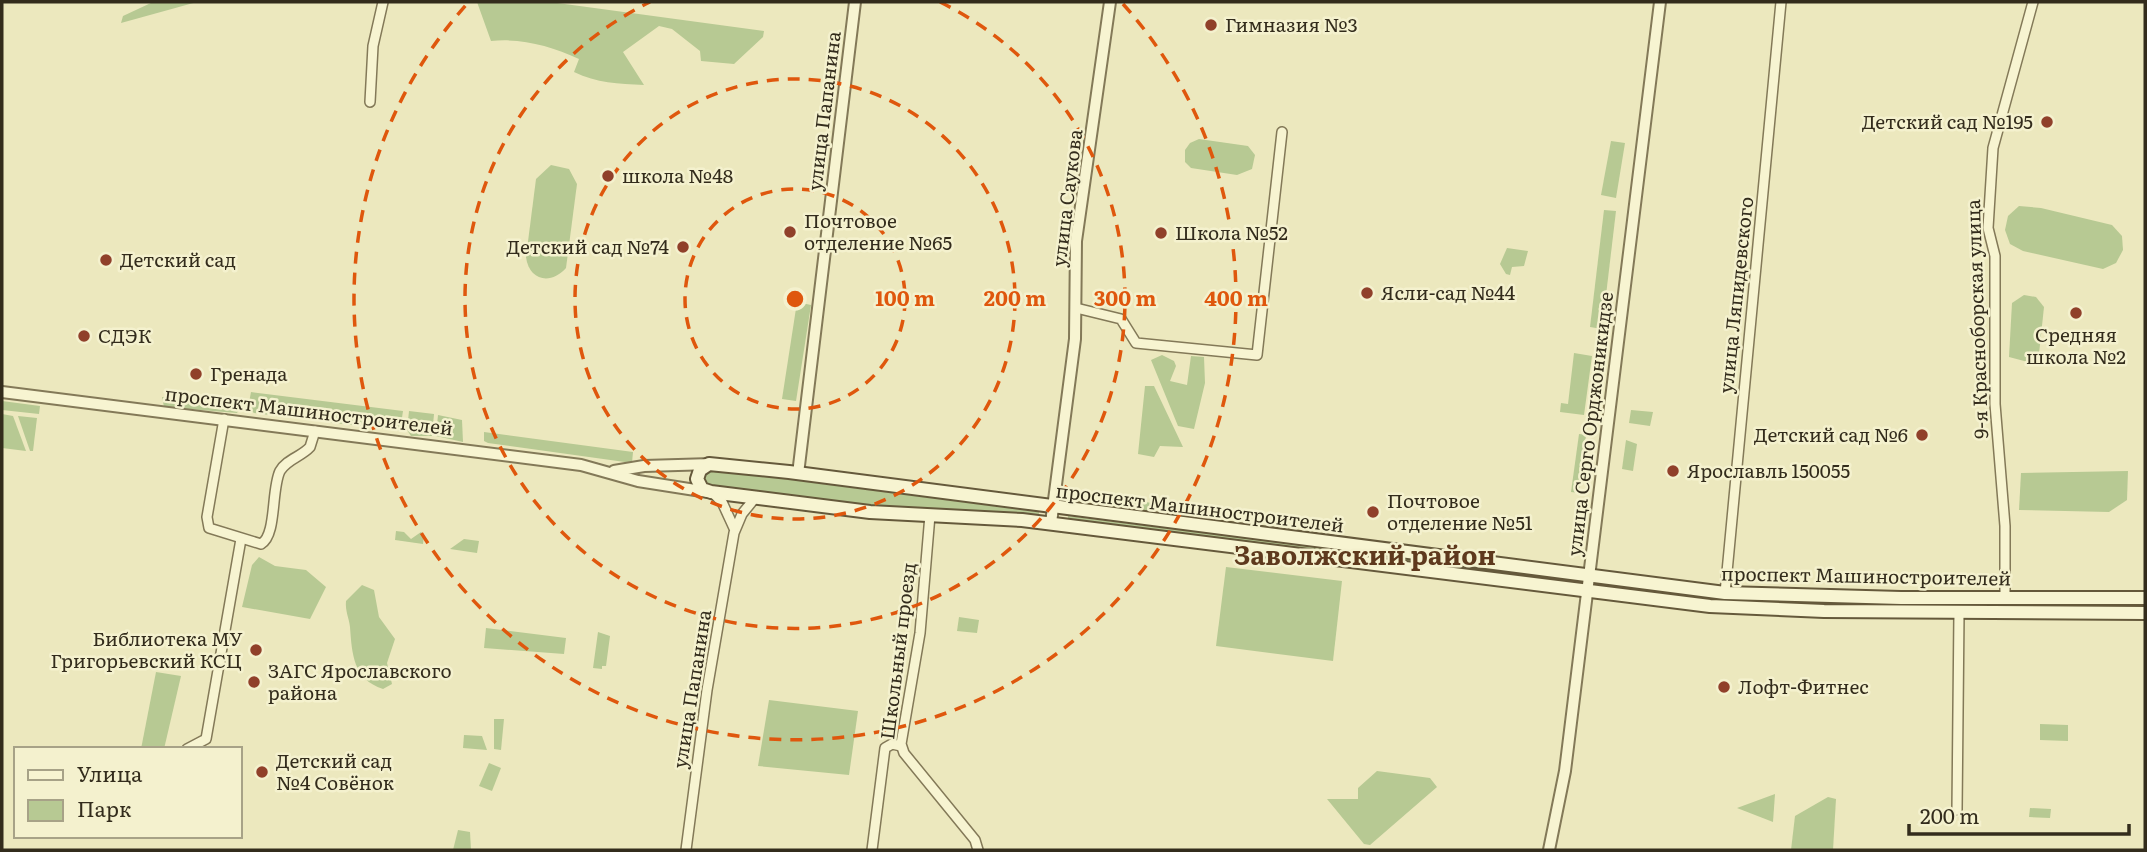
<svg xmlns="http://www.w3.org/2000/svg" width="2147" height="852" font-family="Literata,serif">
	<style>
		.green { fill: #b7c993 }
		.lines { fill: none; stroke-linecap: round; stroke-linejoin: round }
		.minor-casing { stroke: #837958; stroke-width: 12 }
		.tertiary-casing { stroke: #837958; stroke-width: 14 }
		.secondary-casing { stroke: #65593b; stroke-width: 16 }
		.minor { stroke: #f7f4d1; stroke-width: 9 }
		.tertiary { stroke: #f7f4d1; stroke-width: 10 }
		.secondary { stroke: #f7f4d1; stroke-width: 12 }
		.ring { fill: none; stroke: #df570d; stroke-width: 3.5; stroke-dasharray: 12 9 }
		.poi-dot { fill: #90402a; stroke: #f4f1ce; stroke-width: 2.5 }
		.labels { text-anchor: middle; stroke-width: 5; stroke-linejoin: round; paint-order: stroke }
		.poi-label { font-size: 19px; fill: #332c1c; stroke: #f4f1ce; text-anchor: start }
		.street-label { font-size: 19px; fill: #332c1c; stroke: #f4f1ce }
		.district-label { font-size: 26px; font-weight: bold; fill: #5e391d; stroke: #f4f1ce }
		.centre { fill: #df570d; stroke: #f4f1ce; stroke-width: 3.5 }
		.ring-label { font-size: 21px; text-anchor: middle; font-weight: bold; fill: #df570d; stroke: #f4f1ce; stroke-width: 5; stroke-linejoin: round; paint-order: stroke }
	</style>
	<rect width="100%" height="100%" fill="#ece8be"/>
	<g class="green">
		<path d="M153 2H197L121 23 123 16Z"/>
		<path d="M477 2H550L764 31 763 37 734 64 701 61 700 51 672 29 659 26 623 52 644 85C618 84 597 83 574 72L579 59C551 46 522 38 491 41Z"/>
		<path d="M1199 139 1248 146 1255 155 1252 169 1237 175 1191 168 1185 162V150L1190 143Z"/>
		<path d="M1611 141 1625 143 1616 198 1601 195Z"/>
		<path d="M551 165 569 169 577 184 566 268C551 285 529 281 526 257L536 179Z"/>
		<path d="M2019 206 2041 208 2112 225 2122 236 2123 250 2116 263 2103 269 2023 251 2010 244 2005 230 2008 216Z"/>
		<path d="M1604 210 1616 211 1602 329 1590 327Z"/>
		<path d="M1507 248 1528 251 1524 266 1512 267 1510 275 1506 274 1500 264Z"/>
		<path d="M2024 295 2036 297 2044 307 2039 354 2028 362 2009 357 2012 303Z"/>
		<path d="M797 302 811 305 796 401 782 399Z"/>
		<path d="M1574 353 1592 356 1584 415 1560 412 1561 403 1568 404Z"/>
		<path d="M1162 355 1174 361 1176 366 1170 381 1187 385 1191 356 1204 357 1205 383 1194 429 1178 426 1151 360Z"/>
		<path d="M1145 386H1154L1183 447 1160 446 1154 457 1138 454Z"/>
		<path d="M251 392 403 411 400 431 254 413 248 408Z"/>
		<path d="M162 397 242 405 237 413 164 407Z"/>
		<path d="M2 401 40 406 39 414 2 410Z"/>
		<path d="M1631 410 1653 412 1650 426 1629 423Z"/>
		<path d="M409 411 434 414 432 436H411L407 430Z"/>
		<path d="M2 414 13 416 26 451 2 448Z"/>
		<path d="M438 415 462 420 463 442 436 436Z"/>
		<path d="M18 416 37 418 33 451H30Z"/>
		<path d="M484 432 633 452 632 463 488 443 484 441Z"/>
		<path d="M1579 434 1586 435 1579 493 1571 492Z"/>
		<path d="M1626 440 1637 444 1633 471 1622 469Z"/>
		<path d="M715 470 1039 512V516L871 506 707 485 703 477 706 471Z"/>
		<path d="M2128 471 2127 500 2109 512 2019 510 2021 473Z"/>
		<path d="M1118 498 1152 503 1151 512 1117 507Z"/>
		<path d="M1163 504 1197 509 1196 518 1162 514Z"/>
		<path d="M1068 516 1576 580 1575 584 1068 520Z"/>
		<path d="M396 531 404 532 411 539 421 532 424 535 423 544 395 540Z"/>
		<path d="M464 539 479 541 477 553 450 549Z"/>
		<path d="M259 557 275 566 306 570 326 587 310 619 242 607 252 565Z"/>
		<path d="M1226 567 1342 581 1333 661 1216 646Z"/>
		<path d="M1603 584 1768 601 2145 604V607L1829 606 1710 600 1603 587Z"/>
		<path d="M362 585 374 590 379 617 395 639 387 663 392 684 383 689C353 679 352 654 350 627 349 618 345 611 346 601Z"/>
		<path d="M959 617 979 620 977 633 957 631Z"/>
		<path d="M486 628 566 638 564 654 484 648Z"/>
		<path d="M598 632 610 636 606 666H602V669L593 668Z"/>
		<path d="M156 672 181 676 164 749H141Z"/>
		<path d="M769 700 858 711 849 775 758 766Z"/>
		<path d="M494 719H504L501 750 494 749Z"/>
		<path d="M2040 724 2068 725V741L2040 740Z"/>
		<path d="M464 735 482 736 487 750 463 748Z"/>
		<path d="M489 763 501 768 492 791 479 786Z"/>
		<path d="M1377 771 1430 778 1437 787 1370 845 1364 844 1327 799H1358V788Z"/>
		<path d="M1775 794 1773 822 1737 808Z"/>
		<path d="M1828 797 1836 799 1833 850H1791L1795 816Z"/>
		<path d="M2030 808 2051 809 2050 818 2029 817Z"/>
		<path d="M458 830 470 832 471 850H453Z"/>
	</g>
	<g class="lines">
		<g class="minor-casing">
			<g id="minor">
				<path d="M370 102 373 46 383 2"/>
				<path d="M1076 308 1121 319 1136 343 1257 355 1282 132"/>
				<path d="M224 419 207 517 209 528 261 544C277 535 271 489 280 471 287 459 301 457 310 447L315 431"/>
				<path d="M713 493 722 502 734 528"/>
				<path d="M930 515 920 633 901 744 904 753 975 840 978 850"/>
				<path d="M1725 593 1781 2"/>
				<path d="M2005 598V526L1995 404V256L1988 228 1993 148 2033 2"/>
				<path d="M187 749 206 739 241 539"/>
				<path d="M1957 810 1959 613"/>
				<path d="M686 850 707 690 734 533 742 514 755 498"/>
				<path d="M872 850 885 748 892 744 901 746"/>
			</g>
		</g>
		<g class="tertiary-casing">
			<g id="tertiary">
				<path d="M2 392 581 465 638 481 708 492"/>
				<path d="M614 471 644 466 712 464"/>
				<path d="M798 474 855 2"/>
				<path d="M1051 523 1075 339 1076 241 1110 2"/>
				<path d="M1549 850 1565 771 1660 2"/>
			</g>
		</g>
		<g class="secondary-casing">
			<path id="secondary" d="M2145 598H1901L1725 593 789 472 709 464 700 470 697 479 702 489 711 492 870 512 1022 520 1710 606 1824 611 2145 613"/>
		</g>
		<use href="#minor" class="minor"/>
		<use href="#tertiary" class="tertiary"/>
		<use href="#secondary" class="secondary"/>
	</g>
	<g class="ring">
		<circle cx="795" cy="299" r="110"/>
		<circle cx="795" cy="299" r="220"/>
		<path d="M940 2A330 330 0 1 1 650 2"/>
		<path d="M1123 4A441 441 0 1 1 467 4"/>
	</g>
	<g class="poi-dot">
		<circle cx="1211" cy="25" r="7"/>
		<circle cx="2047" cy="122" r="7"/>
		<circle cx="608" cy="176" r="7"/>
		<circle cx="790" cy="232" r="7"/>
		<circle cx="1161" cy="233" r="7"/>
		<circle cx="683" cy="247" r="7"/>
		<circle cx="106" cy="260" r="7"/>
		<circle cx="1367" cy="293" r="7"/>
		<circle cx="2076" cy="313" r="7"/>
		<circle cx="84" cy="336" r="7"/>
		<circle cx="196" cy="374" r="7"/>
		<circle cx="1922" cy="435" r="7"/>
		<circle cx="1673" cy="471" r="7"/>
		<circle cx="1373" cy="512" r="7"/>
		<circle cx="256" cy="650" r="7"/>
		<circle cx="254" cy="682" r="7"/>
		<circle cx="1724" cy="687" r="7"/>
		<circle cx="262" cy="772" r="7"/>
	</g>
	<g class="labels">
		<g class="poi-label">
			<text x="1225" y="32">Гимназия №3</text>
			<text x="2033" y="129" text-anchor="end">Детский сад №195</text>
			<text x="622" y="183">школа №48</text>
			<text x="804" y="228">Почтовое<tspan x="804" dy="22">отделение №65</tspan></text>
			<text x="1175" y="240">Школа №52</text>
			<text x="669" y="254" text-anchor="end">Детский сад №74</text>
			<text x="120" y="267">Детский сад</text>
			<text x="1381" y="300">Ясли-сад №44</text>
			<text x="2076" y="342" text-anchor="middle">Средняя<tspan x="2076" dy="22">школа №2</tspan></text>
			<text x="98" y="343">СДЭК</text>
			<text x="210" y="381">Гренада</text>
			<text x="1908" y="442" text-anchor="end">Детский сад №6</text>
			<text x="1687" y="478">Ярославль 150055</text>
			<text x="1387" y="508">Почтовое<tspan x="1387" dy="22">отделение №51</tspan></text>
			<text x="242" y="646" text-anchor="end">Библиотека МУ<tspan x="242" dy="22">Григорьевский КСЦ</tspan></text>
			<text x="268" y="678">ЗАГС Ярославского<tspan x="268" dy="22">района</tspan></text>
			<text x="1738" y="694">Лофт-Фитнес</text>
			<text x="276" y="768">Детский сад<tspan x="276" dy="22">№4 Совёнок</tspan></text>
		</g>
		<g class="street-label">
			<text transform="translate(824 111) rotate(-83)" y="7">улица Папанина</text>
			<text transform="translate(1067 198) rotate(-83)" y="7">улица Саукова</text>
			<text transform="translate(1736 295) rotate(-84)" y="7">улица Ляпидевского</text>
			<text transform="translate(1977 319) rotate(-92)" y="7">9-я Красноборская улица</text>
			<text transform="translate(309 411) rotate(7)" y="7">проспект Машиностроителей</text>
			<text transform="translate(1590 424) rotate(-83)" y="7">улица Серго Орджоникидзе</text>
			<text transform="translate(1200 508) rotate(7)" y="7">проспект Машиностроителей</text>
			<text transform="translate(1866 576) rotate(1)" y="7">проспект Машиностроителей</text>
			<text transform="translate(898 651) rotate(-83)" y="7">Школьный проезд</text>
			<text transform="translate(692 689) rotate(-81)" y="7">улица Папанина</text>
		</g>
		<g class="district-label">
			<text x="1365" y="565">Заволжский район</text>
		</g>
	</g>
	<circle cx="795" cy="299" r="10" class="centre"/>
	<g class="ring-label">
		<text x="905" y="306">100 m</text>
		<text x="1015" y="306">200 m</text>
		<text x="1125" y="306">300 m</text>
		<text x="1236" y="306">400 m</text>
	</g>
	<rect width="2147" height="852" fill="none" stroke="#332c1c" stroke-width="7"/>
	<rect x="14" y="747" width="228" height="91" fill="#f4f1ce" stroke="#a7a287" stroke-width="2"/>
	<rect x="28" y="770" width="35" height="10" fill="#f7f4d1" stroke="#a7a287" stroke-width="2"/>
	<text x="77" y="782" font-size="21" fill="#332c1c">Улица</text>
	<rect x="28" y="800" width="35" height="21" fill="#b7c993" stroke="#a7a287" stroke-width="2"/>
	<text x="77" y="817" font-size="21" fill="#332c1c">Парк</text>
	<path d="M1909 824v10h220v-10" fill="none" stroke="#332c1c" stroke-width="3.5"/>
	<text x="1920" y="824" font-size="21" fill="#332c1c" stroke="#f4f1ce" stroke-width="5" paint-order="stroke">200 m</text>
</svg>
